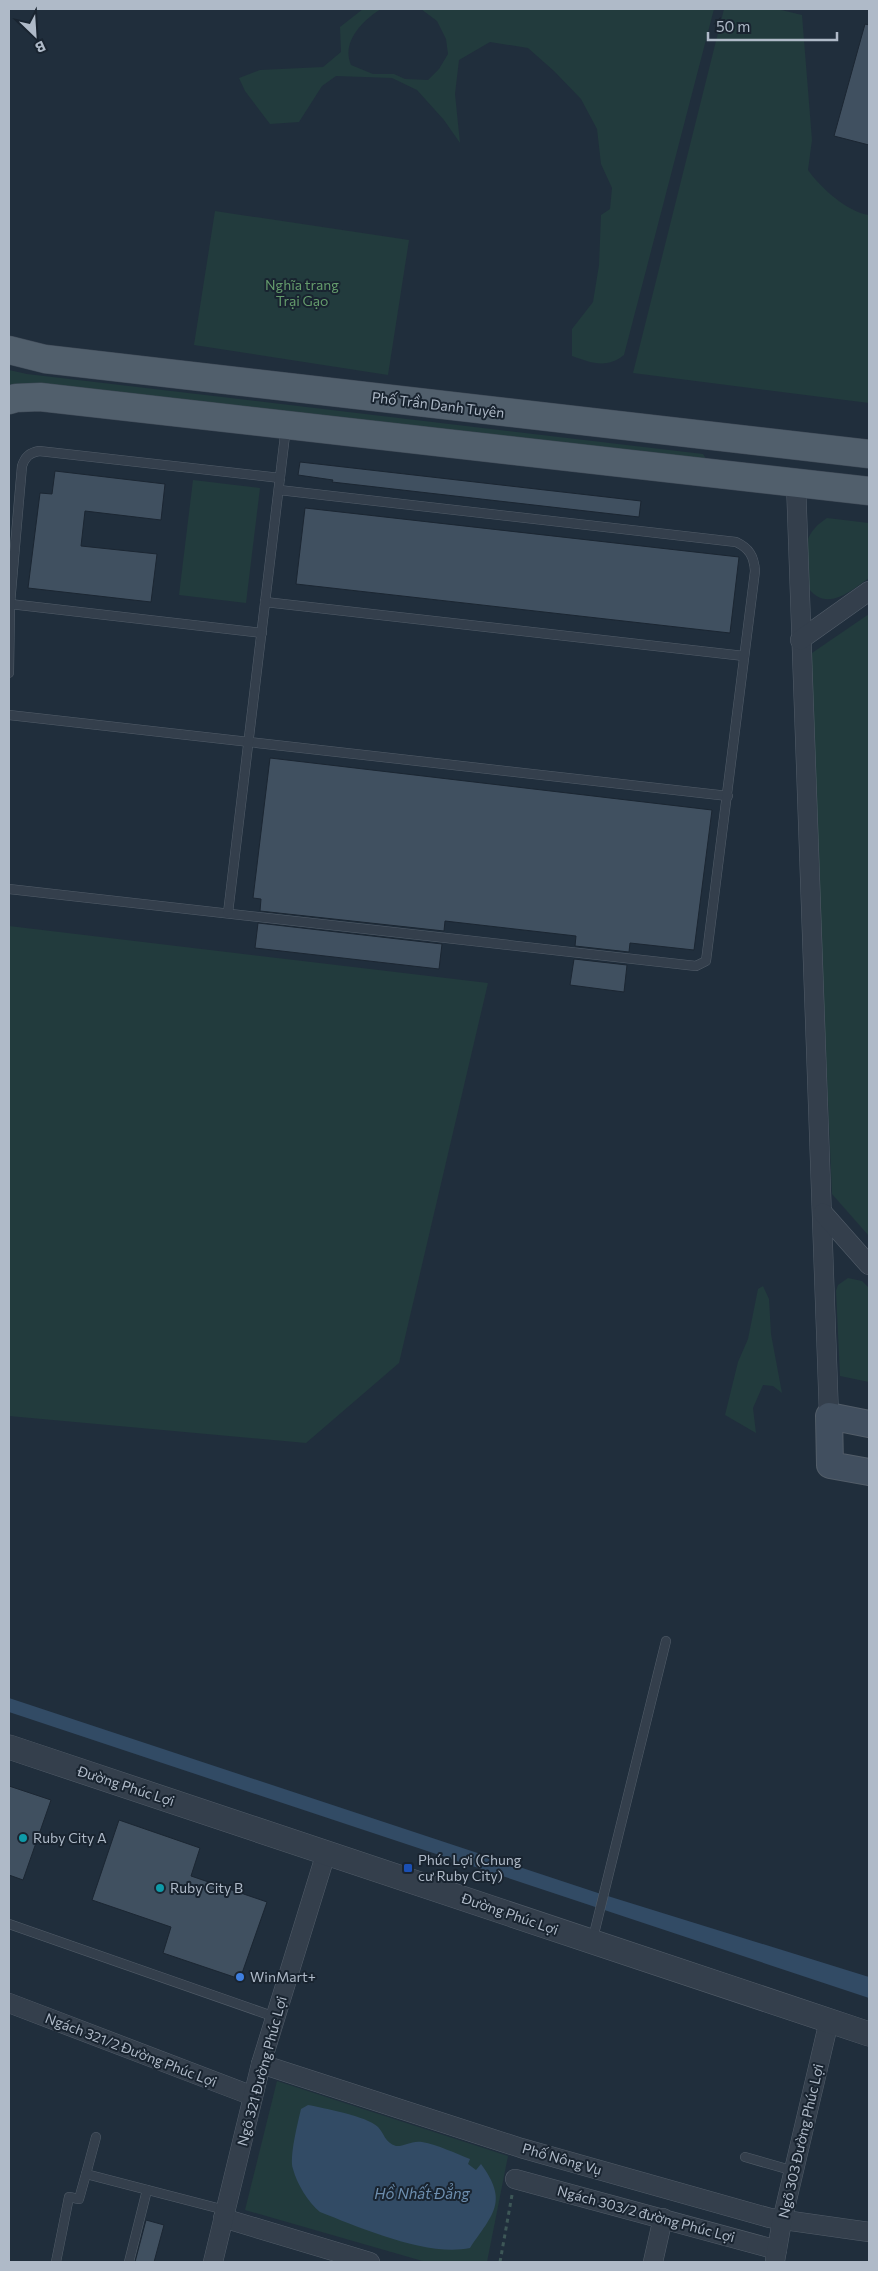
<svg xmlns="http://www.w3.org/2000/svg" width="878" height="2271" font-family="Commissioner,sans-serif">
	<style>
		.green { fill: #223b3d }
		.water { fill: #324b65 }
		.building { fill: #405060; stroke: #1b2632 }
		.lines { fill: none; stroke-linecap: round; stroke-linejoin: round }
		.service-casing { stroke: #525d69; stroke-width: 10 }
		.minor-casing { stroke: #525d69; stroke-width: 20 }
		.tertiary-casing { stroke: #525d69; stroke-width: 25 }
		.secondary-casing { stroke: #525d69; stroke-width: 28 }
		.primary-casing { stroke: #404b58; stroke-width: 29 }
		.path { stroke: #3d5757; stroke-width: 3; stroke-dasharray: 4 4; stroke-linecap: butt }
		.service { stroke: #343f4c; stroke-width: 9 }
		.minor { stroke: #343f4c; stroke-width: 19 }
		.tertiary { stroke: #343f4c; stroke-width: 24 }
		.secondary { stroke: #414f5f; stroke-width: 26 }
		.primary { stroke: #515f6c; stroke-width: 28 }
		.culture-dot { fill: #0f9aa8; stroke: #192430; stroke-width: 2 }
		.transit-dot { fill: #1a4fb4; stroke: #192430; stroke-width: 2 }
		.shop-dot { fill: #3f7fe0; stroke: #192430; stroke-width: 2 }
		.labels { text-anchor: middle; stroke-width: 4; stroke-linejoin: round; paint-order: stroke }
		.park-label { font-size: 14px; fill: #649b6c; stroke: #192430 }
		.street-label { font-size: 14px; fill: #afbac8; stroke: #192430 }
		.poi-label { font-size: 14px; fill: #afbac8; stroke: #192430; text-anchor: start }
		.water-label { font-size: 15px; font-style: italic; fill: #6d8eae; stroke: #192430 }
	</style>
	<rect width="100%" height="100%" fill="#202e3c"/>
	<g class="green">
		<path d="M363 9H381C363 20 341 42 351 65L373 74H394L405 79 428 80 439 69 448 54 446 39 437 21 421 9H714L624 355C606 369 592 363 572 356V329L593 302 599 265 601 215 610 209 612 188 601 164 597 129 581 99 554 71 528 48 490 42 459 60 455 94 460 143 444 120 417 90 392 78 336 76 322 86 299 122 270 124 245 91 239 78 260 70 323 67 341 52 340 27Z"/>
		<path d="M724 9H777L802 15 812 140 808 170C820 187 847 212 869 215V403L633 373Z"/>
		<path d="M215 211 409 240 388 375 194 345Z"/>
		<path d="M9 370 27 374 703 454 706 459 9 386Z"/>
		<path d="M193 480 260 488 246 603 179 595Z"/>
		<path d="M827 518 869 523V578C849 592 825 614 806 585 805 556 799 536 827 518Z"/>
		<path d="M869 614V1236L832 1194 809 655Z"/>
		<path d="M9 926 488 983 399 1363 306 1443 9 1416Z"/>
		<path d="M848 1278 862 1281 869 1288V1382L840 1376 836 1291 838 1285Z"/>
		<path d="M763 1286 769 1299 771 1334 782 1393 773 1386 763 1385 753 1408 756 1433 725 1415 738 1362 748 1339 758 1289Z"/>
		<path d="M277 2081 508 2156 487 2262H426L245 2210Z"/>
	</g>
	<g class="water">
		<path d="M9 1698 598 1893 869 1977V1998L9 1712Z"/>
		<path d="M308 2105C323 2108 367 2116 378 2127 384 2133 385 2143 396 2146 403 2147 412 2140 422 2142 438 2145 455 2153 470 2159L468 2164 476 2170 481 2164C509 2202 493 2214 470 2248 427 2257 361 2228 320 2212 308 2202 297 2184 293 2169 289 2157 298 2122 301 2109Z"/>
	</g>
	<g class="building">
		<path d="M865 24 869 25V145L834 136Z"/>
		<path d="M300 462 641 501 639 517 332 482 333 480 298 475Z"/>
		<path d="M55 471 165 484 161 520 85 511 81 546 157 554 151 602 28 588 40 493 52 494Z"/>
		<path d="M305 508 739 557 730 633 296 584Z"/>
		<path d="M270 758 712 810 694 950 630 943 629 952 575 946 576 936 445 921 444 931 260 911 261 899 253 898Z"/>
		<path d="M258 923 442 944 439 969 255 948Z"/>
		<path d="M574 959 627 965 624 992 570 985Z"/>
		<path d="M9 1786 51 1800 23 1880 9 1875Z"/>
		<path d="M119 1820 200 1848 191 1876 267 1902 240 1979 163 1953 171 1927 92 1900Z"/>
		<path d="M146 2220 164 2225 154 2262H135Z"/>
	</g>
	<g class="lines">
		<g class="service-casing">
			<g id="service">
				<path d="M265 602 744 656"/>
				<path d="M10 604 262 633"/>
				<path d="M9 673 10 604 22 466C25 457 29 453 39 451L280 478"/>
				<path d="M9 715 728 796"/>
				<path d="M9 889 696 966 706 961 755 571C754 556 749 548 736 542L279 490"/>
				<path d="M228 913 286 427"/>
				<path d="M9 1924 275 2017"/>
				<path d="M592 1942 666 1641"/>
				<path d="M745 2157 794 2171"/>
				<path d="M86 2174 96 2137"/>
				<path d="M56 2262 69 2197 79 2199 86 2174 225 2210"/>
				<path d="M129 2262 147 2190"/>
			</g>
		</g>
		<g class="minor-casing">
			<g id="minor">
				<path d="M796 483 829 1416"/>
				<path d="M800 640 869 591"/>
				<path d="M823 1213 869 1265"/>
				<path d="M9 2003 253 2096"/>
				<path d="M261 2064 521 2148 770 2218 869 2232"/>
				<path d="M515 2179 777 2250"/>
				<path d="M223 2218 370 2262"/>
				<path d="M775 2261 782 2221 829 2021"/>
				<path d="M213 2262 261 2064 326 1853"/>
				<path d="M653 2262 663 2218"/>
			</g>
		</g>
		<g class="tertiary-casing">
			<path id="tertiary" d="M9 1747 869 2034"/>
		</g>
		<g class="secondary-casing">
			<path id="secondary" d="M869 1424 829 1416 830 1465 869 1472"/>
		</g>
		<g class="primary-casing">
			<g id="primary">
				<path d="M9 350 45 359 869 454"/>
				<path d="M9 400 16 398 40 397 869 491"/>
			</g>
		</g>
		<path class="path" d="M500 2262 512 2195"/>
		<use href="#service" class="service"/>
		<use href="#minor" class="minor"/>
		<use href="#tertiary" class="tertiary"/>
		<use href="#secondary" class="secondary"/>
		<use href="#primary" class="primary"/>
	</g>
	<g class="culture-dot">
		<circle cx="23" cy="1838" r="5"/>
		<circle cx="160" cy="1888" r="5"/>
	</g>
	<rect class="transit-dot" x="403" y="1863" width="10" height="10" rx="2.5"/>
	<circle class="shop-dot" cx="240" cy="1977" r="5"/>
	<g class="labels">
		<g class="park-label">
			<text x="302" y="290">Nghĩa trang<tspan x="302" dy="16">Trại Gạo</tspan></text>
		</g>
		<g class="street-label">
			<text transform="translate(438 405) rotate(7)" y="5">Phố Trần Danh Tuyên</text>
			<text transform="translate(126 1786) rotate(18)" y="5">Đường Phúc Lợi</text>
			<text transform="translate(510 1914) rotate(19)" y="5">Đường Phúc Lợi</text>
			<text transform="translate(131 2050) rotate(21)" y="5">Ngách 321/2 Đường Phúc Lợi</text>
			<text transform="translate(262 2071) rotate(-75)" y="5">Ngõ 321 Đường Phúc Lợi</text>
			<text transform="translate(801 2141) rotate(-77)" y="5">Ngõ 303 Đường Phúc Lợi</text>
			<text transform="translate(562 2159) rotate(16)" y="5">Phố Nông Vụ</text>
			<text transform="translate(646 2214) rotate(15)" y="5">Ngách 303/2 đường Phúc Lợi</text>
		</g>
		<g class="poi-label">
			<text x="33" y="1843">Ruby City A</text>
			<text x="418" y="1865">Phúc Lợi (Chung<tspan x="418" dy="16">cư Ruby City)</tspan></text>
			<text x="170" y="1893">Ruby City B</text>
			<text x="250" y="1982">WinMart+</text>
		</g>
		<g class="water-label">
			<text x="422" y="2199">Hồ Nhất Đẳng</text>
		</g>
	</g>
	<rect width="878" height="2271" fill="none" stroke="#afbac8" stroke-width="20"/>
	<g transform="translate(35 35) rotate(155)" stroke="#192430" stroke-width="4" paint-order="stroke">
	<path d="M0-4L9 19L0 12L-9 19Z" fill="#afbac8"/>
	<text y="-8" font-size="14" font-weight="bold" text-anchor="middle" fill="#afbac8">B</text>
	</g>
	<path d="M708 32v8h129v-8" fill="none" stroke="#afbac8" stroke-width="2.5"/>
	<text x="716" y="32" font-size="15" fill="#afbac8" stroke="#192430" stroke-width="4" paint-order="stroke">50 m</text>
</svg>
